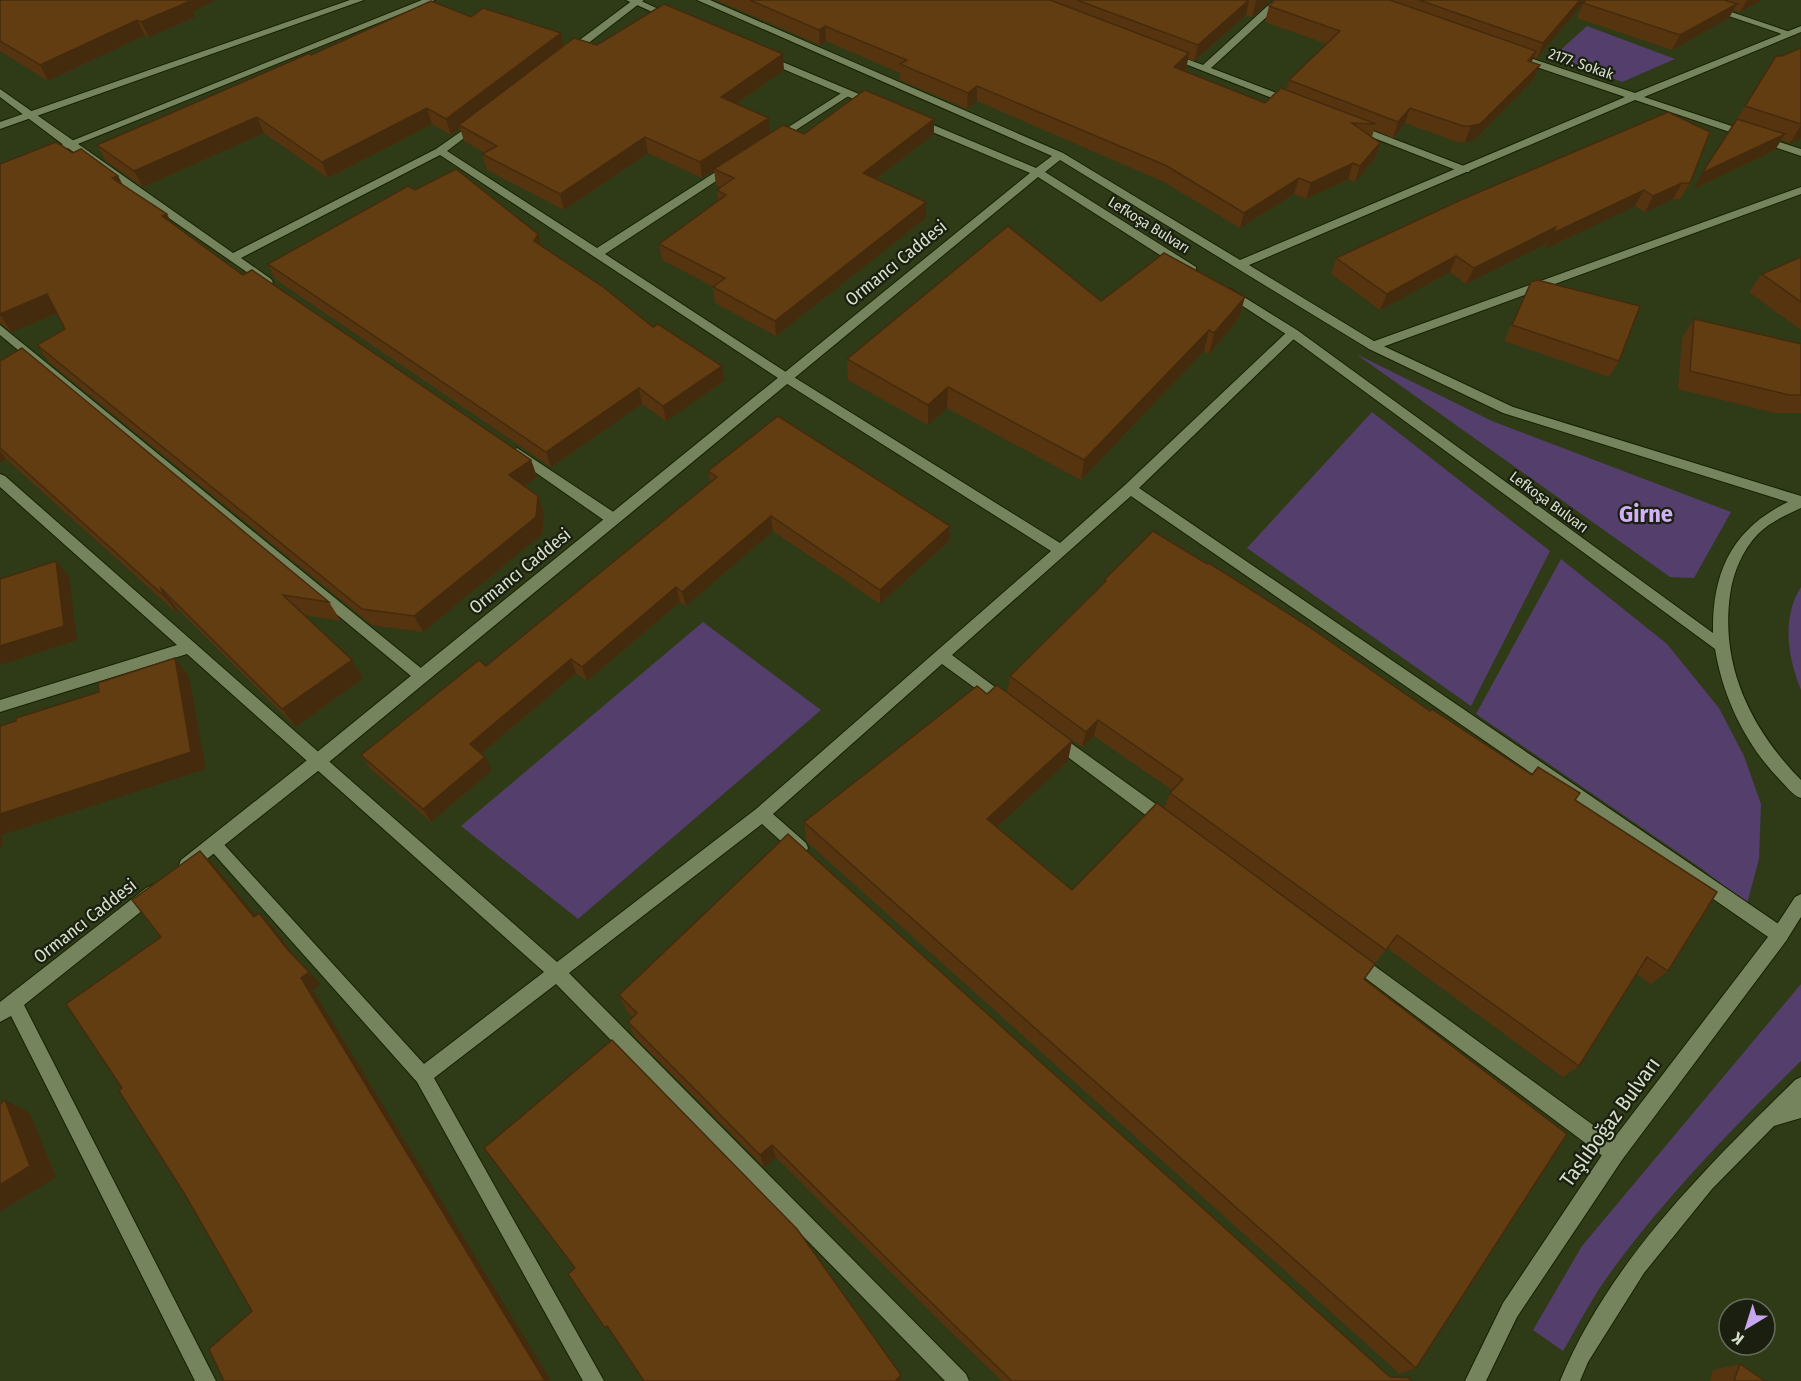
<svg xmlns="http://www.w3.org/2000/svg" width="1801" height="1381" font-family="'Fira Sans Condensed',sans-serif">
	<style>
		.green { fill: #543e6c }
		.lines { fill: none; stroke-linecap: round; stroke-linejoin: round }
		.street-casing { stroke: #172100; stroke-width: 2 }
		.secondary-casing { stroke: #172100; stroke-width: 2 }
		.street { fill: #75845d; fill-rule: evenodd }
		.secondary { fill: #75845d; fill-rule: evenodd }
		.wall { fill: #55340f }
		.shaded-wall { fill: #452b0d }
		.building { fill: #633d12; stroke: #452b0d; stroke-width: 1.5 }
		.labels { text-anchor: middle; stroke-width: 4.5; stroke-linejoin: round; paint-order: stroke }
		.far-street-label { font-size: 15px; fill: #d7e0cb; stroke: #1a1f10 }
		.street-label { font-size: 18px; fill: #d7e0cb; stroke: #1a1f10 }
		.near-street-label { font-size: 21px; fill: #d7e0cb; stroke: #1a1f10 }
		.district-label { font-size: 24px; font-weight: bold; fill: #d0b1f6; stroke: #1a1f10 }
	</style>
	<rect width="100%" height="100%" fill="#2f3b17"/>
	<g class="green">
		<path d="M1587 26 1675 59 1622 82 1554 56Z"/>
		<path d="M1356 354 1492 421 1731 512 1694 578 1670 577Z"/>
		<path d="M1372 412 1550 551 1471 706 1247 548Z"/>
		<path d="M1561 559 1667 644 1719 708 1744 756 1761 804 1759 859 1747 904 1702 869 1476 714Z"/>
		<path d="M1801 587V690C1788 658 1781 618 1801 587Z"/>
		<path d="M703 622 821 710 578 919 461 826Z"/>
		<path d="M1801 984V1061C1734 1127 1668 1194 1613 1269 1594 1294 1579 1324 1563 1351L1533 1330 1582 1246Z"/>
	</g>
	<g class="lines">
		<g class="street-casing">
			<g id="street">
				<path d="M633 0H644L573 55H565V51Z"/>
				<path d="M1274 0H1285L1211 68 1295 100V104H1287L1165 56 1170 53 1203 65Z"/>
				<path d="M1681 0H1696L1796 34 1788 36Z"/>
				<path d="M0 89 233 253 436 149 476 121 481 124 480 126 447 151 597 248 728 164H736V168L605 254 789 374 1060 543 1125 485 1289 330H1297V336L1139 488 1786 929 1788 935 1786 941 1780 943 1774 941 1131 496 952 655 1011 699 1014 703 1011 707 1006 709 1001 707 942 664 773 814 806 843 808 848 806 853 800 855 794 853 762 824 569 973 966 1374 969 1381H945L556 984 434 1078 604 1381H583L417 1082 206 845 208 840 214 838 220 840 424 1064 544 972 187 654 0 712V700L177 645 0 487V474L5 476 557 962 756 809 1051 551 781 380 440 155 241 258 271 279 273 282 267 286 65 146 0 97Z"/>
				<path d="M846 90 851 93 850 95 779 141 775 142 770 139Z"/>
				<path d="M1355 124 1469 168 1470 170 1469 172H1461L1351 129V125Z"/>
				<path d="M1801 187V194L1377 349H1369L1367 346 1369 343Z"/>
				<path d="M0 325 427 673 429 677 427 681H417L0 335Z"/>
				<path d="M517 448 618 515 620 519 618 523H608L512 456 510 453Z"/>
				<path d="M1054 731 1171 815 1173 820 1171 825 1165 827 1159 825 1049 743 1046 738 1049 733Z"/>
				<path d="M1354 951 1622 1146 1624 1153 1622 1160 1615 1162 1608 1160 1348 965 1345 959 1348 953Z"/>
			</g>
		</g>
		<g class="secondary-casing">
			<g id="secondary">
				<path d="M350 0H364L0 129V122Z"/>
				<path d="M422 0H435L48 156 44 157 39 154Z"/>
				<path d="M626 0H639L678 18 670 20Z"/>
				<path d="M697 0H710L1063 153 1240 260 1625 97 1516 60V56H1524L1635 93 1801 26V32L1644 97 1801 149V156L1635 100 1249 265 1377 343 1513 407 1801 496V508C1786 515 1770 522 1758 534 1742 551 1733 573 1730 595 1720 667 1752 730 1801 780V798C1792 795 1787 787 1780 780 1746 745 1723 698 1715 649L1289 336 1221 292 1227 288 1231 289 1297 330 1713 633C1712 572 1732 529 1788 502L1503 413 1369 349 1060 160 1045 172 1196 267V273H1188L1038 177 323 767 193 870 187 872 181 870 179 865 181 860 311 757 1030 173 911 123V119H919L1036 168 1052 156Z"/>
				<path d="M766 55 878 102 879 104 870 106 762 60 761 58Z"/>
				<path d="M152 885 158 888 160 893 158 898 24 1005 216 1381H195L11 1016 0 1022V1002L146 888Z"/>
				<path d="M1801 894V917L1786 941 1622 1160 1517 1317 1486 1381H1465L1503 1303 1608 1146 1774 929 1795 897Z"/>
				<path d="M1801 1077V1118L1774 1126 1712 1189 1644 1273 1588 1362 1580 1381H1560C1609 1262 1705 1169 1795 1080Z"/>
			</g>
		</g>
		<use href="#street" class="street"/>
		<use href="#secondary" class="secondary"/>
	</g>
	<g class="wall">
		<path d="M0 0 193 11 195 17 149 37 145 35 48 81 0 51Z"/>
		<path d="M716 0H1271L1252 17 1246 15 1194 61 1188 59 1186 69 1184 71 1265 103 1286 90 1289 80 1327 44 1265 22 1269 6 1275 0H1762L1740 12 1733 10 1729 18 1672 50 1577 18 1583 4 1537 58 1533 57 1532 62 1533 80 1474 140 1465 142H1457L1405 123 1393 138 1374 130 1372 137 1380 143 1375 158 1355 182 1348 179 1306 199 1294 194 1240 228 1164 182 977 101 967 109 900 80V73L826 41 820 45Z"/>
		<path d="M471 17 561 33 564 46 597 45 784 70 736 104 769 118 770 133 934 134 876 179 926 218 776 336 715 303 713 287H714L662 260 659 244 718 200 717 190 721 187 716 185 714 170 702 178 648 153 564 210 487 170 482 154 485 153 464 141 460 128 451 135 432 124 328 178 264 133 143 187 106 161 97 145 311 55Z"/>
		<path d="M1801 48V138L1790 143 1781 140 1775 150 1693 189 1745 106 1782 56Z"/>
		<path d="M1668 112 1690 183 1680 199H1673L1645 212 1635 206 1545 249 1548 243 1466 284 1450 272 1380 310 1331 274 1336 258Z"/>
		<path d="M73 153 118 176 123 186 172 224 243 275 531 460 537 477 524 486 538 496 544 513 542 534 423 632 372 625 49 362 37 345 65 329 57 313 12 332 0 323V164Z"/>
		<path d="M415 190 538 234 541 245 653 327 724 381 666 421 642 404 551 467 275 279 268 264Z"/>
		<path d="M1801 257V330L1749 292 1762 274Z"/>
		<path d="M1531 282 1619 361 1609 377 1504 341Z"/>
		<path d="M1101 301 1239 318 1209 354 1204 351 1081 480 947 408 928 425 848 380 847 359Z"/>
		<path d="M1694 319 1801 344V413H1775L1678 389 1682 338Z"/>
		<path d="M0 361 329 602 341 621 305 615 363 678 296 727 176 607 178 614 6 459 0 462Z"/>
		<path d="M708 471 950 526 949 541 880 604 773 531 686 606 680 602 587 681 576 673 481 754 492 770 431 822 370 768 361 755 486 666 710 482Z"/>
		<path d="M1104 580 1430 711 1531 775 1538 767 1575 800 1668 971 1651 984 1636 974 1579 1066 1563 1077 1387 948 1375 963 1164 808 1170 793 1172 790 1094 736 1082 747 1007 693 1010 676 1103 585Z"/>
		<path d="M987 694 1068 761 996 827 1072 890 1364 979 1416 1368 1400 1374 806 841 804 822Z"/>
		<path d="M619 995 1390 1377 1409 1381H1002L949 1330 776 1157 764 1167 635 1037 628 1022 633 1017 627 1011Z"/>
		<path d="M1740 1364 1765 1381H1710L1713 1370Z"/>
	</g>
	<g class="shaded-wall">
		<path d="M183 0H216L193 11 195 17 149 37 141 22Z"/>
		<path d="M1249 0 1246 15 1194 61 1198 45Z"/>
		<path d="M1257 0H1271L1252 17 1256 1Z"/>
		<path d="M1580 0H1586L1537 58 1543 43Z"/>
		<path d="M1747 0H1762L1740 12Z"/>
		<path d="M1737 4 1729 18 1672 50 1680 35Z"/>
		<path d="M137 20 145 35 48 81 40 65Z"/>
		<path d="M825 26 826 41 820 45 819 30Z"/>
		<path d="M561 33 564 49 459 125 460 128 451 135 446 119Z"/>
		<path d="M1536 51 1529 67 1528 61Z"/>
		<path d="M1189 53 1186 69 1171 82 1174 67Z"/>
		<path d="M783 54 784 70 723 113 721 97Z"/>
		<path d="M1540 65 1533 80 1474 140 1465 142 1471 126Z"/>
		<path d="M977 86V101L967 109 968 93Z"/>
		<path d="M427 108 432 124 328 178 322 162Z"/>
		<path d="M1410 108 1405 123 1393 138 1398 122Z"/>
		<path d="M257 117 264 133 143 187 134 171Z"/>
		<path d="M769 118 770 134 714 169V170L702 178 700 162Z"/>
		<path d="M934 119V134L864 188 863 173Z"/>
		<path d="M1801 125V138L1790 143Z"/>
		<path d="M1785 134 1775 150 1693 189 1702 173Z"/>
		<path d="M645 137 648 153 564 210 560 194Z"/>
		<path d="M1380 143 1375 158 1355 182 1360 166Z"/>
		<path d="M1353 163 1348 179 1306 199 1311 183Z"/>
		<path d="M118 176 128 194 112 178Z"/>
		<path d="M1299 178 1294 194 1240 228 1244 213Z"/>
		<path d="M1682 183 1673 199 1645 212 1653 196Z"/>
		<path d="M1644 190 1635 206 1545 249 1553 233Z"/>
		<path d="M926 202V218L776 336 775 321Z"/>
		<path d="M167 214 176 231 162 216Z"/>
		<path d="M1556 227 1548 243 1466 284 1474 268Z"/>
		<path d="M538 234 542 250 534 241Z"/>
		<path d="M1456 256 1450 272 1380 310 1387 294Z"/>
		<path d="M47 294 59 312 12 332 0 315V314Z"/>
		<path d="M1245 297 1239 318 1209 354 1214 333Z"/>
		<path d="M1209 330 1204 351 1081 480 1084 460Z"/>
		<path d="M722 366 724 381 666 421 663 406Z"/>
		<path d="M948 387 947 408 928 425V405Z"/>
		<path d="M639 388 642 404 551 467 546 452Z"/>
		<path d="M0 451 6 459 0 462Z"/>
		<path d="M531 460 537 477 515 492 509 475Z"/>
		<path d="M538 496 544 513 542 534 423 632 414 616Z"/>
		<path d="M771 516 773 531 686 606 682 592Z"/>
		<path d="M950 526 949 541 880 604V590Z"/>
		<path d="M56 561 69 576 77 640 0 665V646Z"/>
		<path d="M676 587 680 602 587 681 582 667Z"/>
		<path d="M161 588 176 607 178 614 163 595Z"/>
		<path d="M175 658 189 676 206 769 2 835 3 846 0 847V814Z"/>
		<path d="M571 659 576 673 477 757 470 744Z"/>
		<path d="M352 660 363 678 296 727 282 709Z"/>
		<path d="M1098 720 1094 736 1082 747 1086 732Z"/>
		<path d="M1072 741 1068 761 985 838 987 819Z"/>
		<path d="M485 757 492 770 431 822 423 809Z"/>
		<path d="M200 851 214 865 267 929 254 917Z"/>
		<path d="M259 913 272 926 299 962 321 984 313 990 551 1381H545L301 978 287 949Z"/>
		<path d="M5 1100 30 1113 56 1177 0 1212V1185Z"/>
		<path d="M772 1145 776 1157 764 1167 760 1155Z"/>
		<path d="M901 1375V1379L899 1381H895Z"/>
	</g>
	<g class="building">
		<path d="M0 0H186L188 2 141 22 137 20 40 65 0 41Z"/>
		<path d="M750 0H1050L1189 53 1174 67 1265 103 1281 88 1376 124 1352 123 1380 143 1360 166 1353 163 1311 183 1299 178 1244 213 1167 166 977 86 968 93 900 64 907 60 825 26 819 30Z"/>
		<path d="M1077 0H1249L1198 45Z"/>
		<path d="M1275 0H1390L1536 51 1528 61 1540 65 1480 124 1471 126H1463L1410 108 1398 122 1289 80 1340 31 1269 6Z"/>
		<path d="M1419 0H1580L1543 43Z"/>
		<path d="M1586 0H1724L1737 4 1680 35 1583 3Z"/>
		<path d="M431 1 471 17 483 8 561 33 446 119 427 108 322 162 257 117 134 171 97 145 310 53 311 55Z"/>
		<path d="M664 4 783 54 721 97 769 118 700 162 645 137 560 194 482 154 497 146 459 125 574 38 597 45Z"/>
		<path d="M1801 48V124L1745 106 1776 56H1782Z"/>
		<path d="M865 90 934 119 863 173 926 202 775 321 713 287 725 278 659 244 726 195 717 190 734 178 714 169 783 125 804 134Z"/>
		<path d="M1668 112 1710 132 1690 183H1682L1653 196 1644 190 1553 233 1556 227 1474 268 1456 256 1387 294 1336 258 1463 199Z"/>
		<path d="M1737 119 1785 134 1702 173Z"/>
		<path d="M56 142 73 153 81 149 118 176 112 178 167 214 162 216 243 275 252 270 531 460 509 475 538 496 536 517 414 616 362 609 37 345 65 329 47 294 0 314V164Z"/>
		<path d="M456 169 538 234 534 241 602 286 653 327 658 324 722 366 663 406 639 388 546 452 268 264 408 186 415 190Z"/>
		<path d="M1008 226 1101 301 1164 253 1245 297 1214 333 1209 330 1084 460 948 387 928 405 847 359Z"/>
		<path d="M1801 257V302L1762 274Z"/>
		<path d="M1537 280 1640 306 1619 361 1512 325 1531 282Z"/>
		<path d="M1694 319 1801 344V395H1789L1690 371Z"/>
		<path d="M22 348 329 602 283 595 352 660 282 709 161 588 163 595 0 448V361Z"/>
		<path d="M778 416 950 526 880 590 771 516 682 592 676 587 582 667 571 659 470 744 485 757 423 809 361 755 479 660 486 666 717 477 708 471Z"/>
		<path d="M1153 531 1207 564 1209 563 1308 626 1430 711 1432 709 1532 775 1538 767 1580 793 1575 800 1717 892 1668 971 1647 957 1579 1066 1397 935 1386 950 1170 793 1183 779 1098 720 1086 732 1010 676 1106 581 1104 580Z"/>
		<path d="M56 561 64 626 0 646V579Z"/>
		<path d="M175 658 191 752 0 814V726L16 721V718L99 692 98 683Z"/>
		<path d="M997 685 1072 741 987 819 1072 890 1157 803 1375 964 1364 979 1567 1134 1416 1368 804 822 977 686 987 694Z"/>
		<path d="M788 834 1390 1377 1411 1378 1409 1381H1012L951 1322 772 1145 760 1155 628 1022 637 1013 619 995Z"/>
		<path d="M200 851 254 917 259 913 287 949 309 972 301 978 545 1381H224L209 1349 252 1311 184 1193 119 1091 122 1088 66 1004 161 937 132 900Z"/>
		<path d="M612 1040 797 1229 901 1375 895 1381H644L607 1326 605 1328 568 1274 575 1268 484 1148Z"/>
		<path d="M5 1100 30 1166 0 1185V1104Z"/>
		<path d="M1740 1364 1765 1381H1734Z"/>
	</g>
	<g class="labels">
		<g class="far-street-label">
			<text transform="translate(1581 64) rotate(19)" y="5">2177. Sokak</text>
			<text transform="translate(1149 225) rotate(32)" y="5">Lefkoşa Bulvarı</text>
			<text transform="translate(1549 502) rotate(36)" y="5">Lefkoşa Bulvarı</text>
		</g>
		<g class="street-label">
			<text transform="translate(896 263) rotate(-39)" y="6">Ormancı Caddesi</text>
			<text transform="translate(520 571) rotate(-39)" y="6">Ormancı Caddesi</text>
			<text transform="translate(85 921) rotate(-38)" y="6">Ormancı Caddesi</text>
		</g>
		<g class="near-street-label">
			<text transform="translate(1610 1122) rotate(-54)" y="7">Taşlıboğaz Bulvarı</text>
		</g>
		<g class="district-label">
			<text x="1646" y="522">Girne</text>
		</g>
	</g>
	<g transform="translate(1747 1327) rotate(218)"><circle r="28" fill="#1a1f10" stroke="#666c5b" stroke-width="1.5"/>
	<path d="M0-4.5L10 22L0 15L-10 22Z" fill="#c7a6ef"/>
	<text y="-9" font-size="16" font-weight="bold" text-anchor="middle" fill="#d7e0cb">K</text>
	</g>
</svg>
